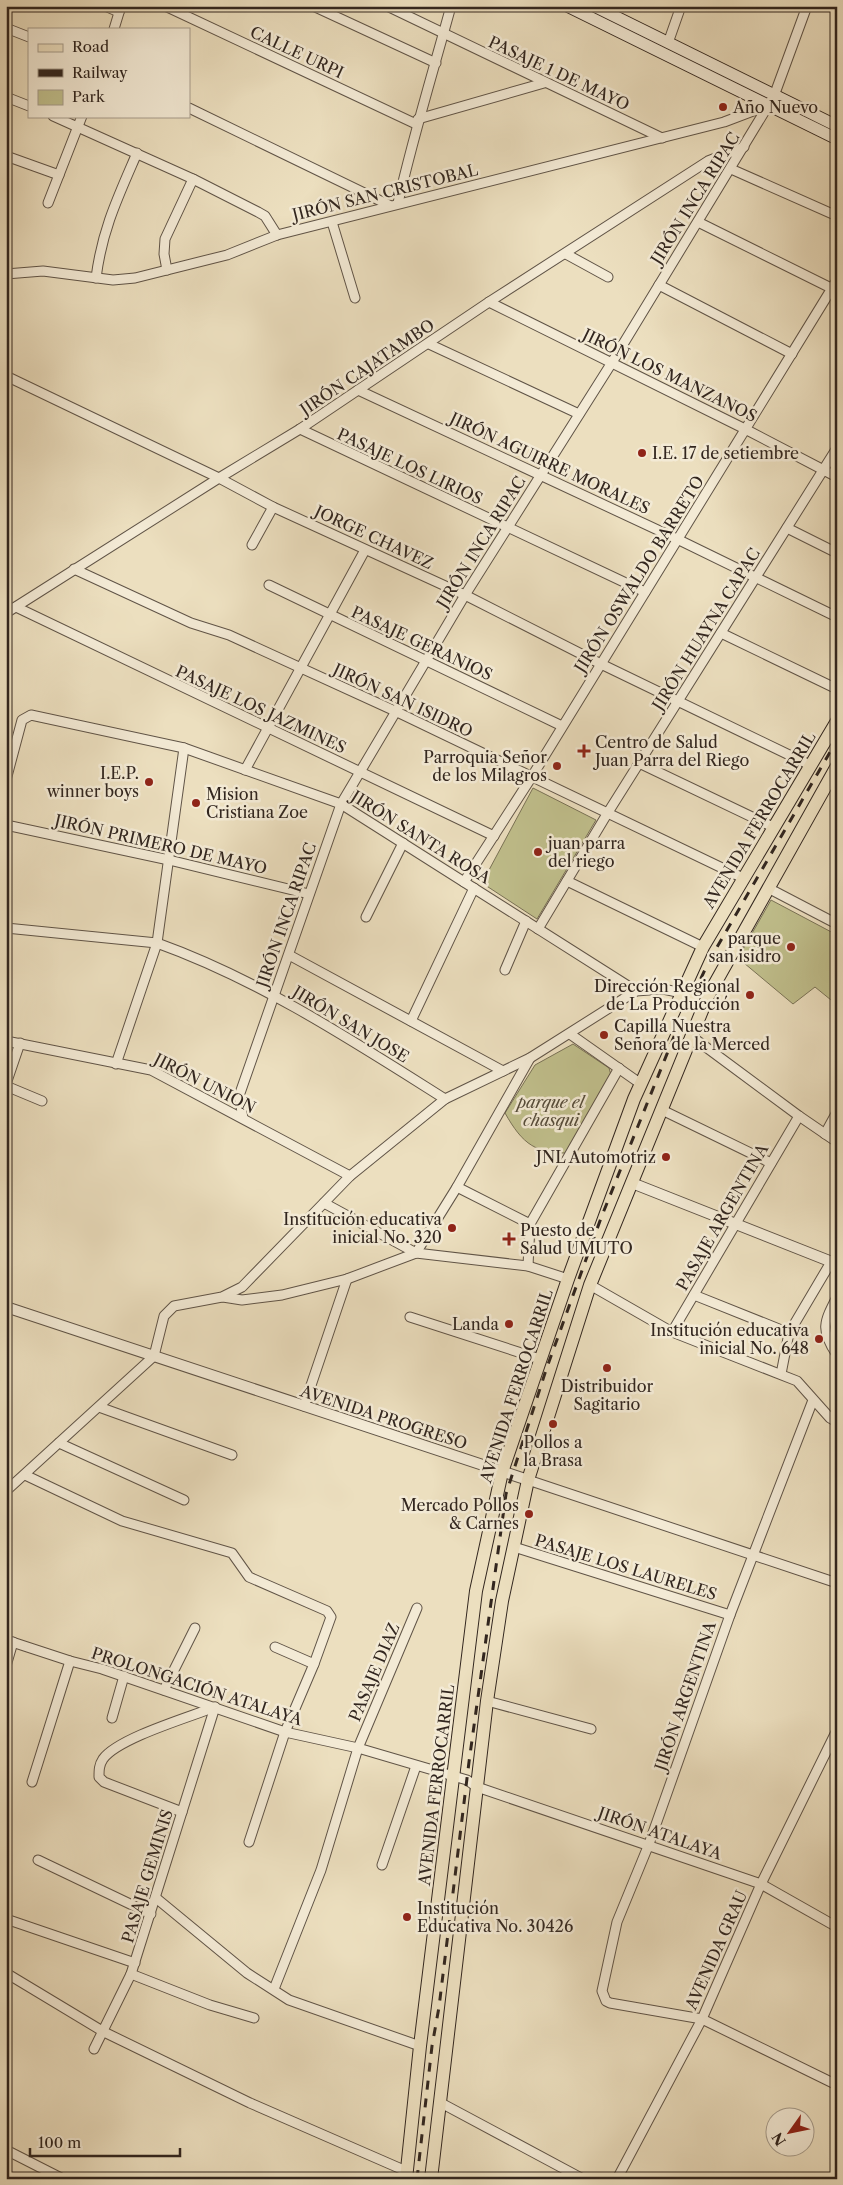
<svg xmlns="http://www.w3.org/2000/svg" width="843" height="2185" font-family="'Libre Caslon Text',serif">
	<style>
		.green { fill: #c0bf8c; stroke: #797256 }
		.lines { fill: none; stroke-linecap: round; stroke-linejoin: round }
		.minor-casing { stroke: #605447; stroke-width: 11 }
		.tertiary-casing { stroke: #605447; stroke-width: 12 }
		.secondary-casing { stroke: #32261f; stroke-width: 13 }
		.primary-casing { stroke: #32261f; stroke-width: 14 }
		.minor { stroke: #f3ead5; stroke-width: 9 }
		.tertiary { stroke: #f3ead5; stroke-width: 10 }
		.secondary { stroke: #f3ead5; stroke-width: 11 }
		.primary { stroke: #ecdfbf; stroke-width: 12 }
		.rail { stroke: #32261f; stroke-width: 3; stroke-dasharray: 9 9; stroke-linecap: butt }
		.poi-dot { fill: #8f2418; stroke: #f3ead5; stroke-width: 2 }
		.labels { text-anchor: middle; stroke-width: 5; stroke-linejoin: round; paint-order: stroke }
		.street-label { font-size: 16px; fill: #32261f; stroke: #f3ead5 }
		.poi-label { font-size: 16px; fill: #32261f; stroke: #f3ead5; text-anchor: end }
		.park-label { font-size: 16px; font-style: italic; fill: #564c3a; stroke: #f3ead5 }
	</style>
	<rect width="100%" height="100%" fill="#ecdfbf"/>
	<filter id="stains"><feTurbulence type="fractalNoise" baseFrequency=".004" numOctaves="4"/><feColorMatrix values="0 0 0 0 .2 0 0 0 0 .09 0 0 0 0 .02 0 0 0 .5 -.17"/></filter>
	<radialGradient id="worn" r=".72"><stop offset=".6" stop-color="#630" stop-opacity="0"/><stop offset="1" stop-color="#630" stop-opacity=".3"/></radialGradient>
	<g class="green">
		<path d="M533 788 596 820 537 919 482 883Z"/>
		<path d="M771 900 837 935V988L831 1000 815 987 793 1004 738 958Z"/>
		<path d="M573 1044 609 1068 611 1075 572 1153C536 1154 523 1145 505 1113L535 1065Z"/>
	</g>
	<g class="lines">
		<g class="minor-casing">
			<g id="minor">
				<path d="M105 6 119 12"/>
				<path d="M165 6 416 124"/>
				<path d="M313 6 436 63"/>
				<path d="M387 6 662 138"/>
				<path d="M6 28 29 37"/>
				<path d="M114 29 121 6"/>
				<path d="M668 43 681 6"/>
				<path d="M6 97 29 106"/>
				<path d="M189 108 389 205"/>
				<path d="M53 116 193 179 258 212 265 216 277 235"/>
				<path d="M418 119 544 83"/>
				<path d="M6 156 59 175"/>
				<path d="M731 169 837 216"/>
				<path d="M48 203 82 116"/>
				<path d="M398 203C413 137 433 72 451 6"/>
				<path d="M332 222 355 298"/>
				<path d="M698 222 837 291"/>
				<path d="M566 254 608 277"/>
				<path d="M167 270 164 254 165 239 193 179"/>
				<path d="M6 274 43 271 113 280 135 278 227 255 277 235 724 122 769 105"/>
				<path d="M96 278C102 230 118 197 137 153"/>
				<path d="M659 285 792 354"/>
				<path d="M489 302 745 429 837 477"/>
				<path d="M429 344 579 414"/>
				<path d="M6 376 219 478 273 507 465 595 601 664 810 765"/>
				<path d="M358 390 677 539 837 617"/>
				<path d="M300 429 645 592"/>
				<path d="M787 528 837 553"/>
				<path d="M252 545 273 507"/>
				<path d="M74 569 191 623 229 635 395 711 743 878"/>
				<path d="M269 585 562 726"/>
				<path d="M16 607 494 836"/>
				<path d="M6 613 219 478 300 429 489 302 708 161 744 147"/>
				<path d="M721 633 837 689"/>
				<path d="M639 763 773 827"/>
				<path d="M245 770 365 550"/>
				<path d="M6 780 22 720 31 715 184 748 341 804 636 991"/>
				<path d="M6 825 169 860 309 894"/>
				<path d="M567 881 703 947"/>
				<path d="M464 882 531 778 837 280"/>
				<path d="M768 888 837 924"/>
				<path d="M366 917 403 843"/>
				<path d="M6 928 157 943C260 980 353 1041 445 1099"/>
				<path d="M538 929 607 814 837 448"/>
				<path d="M289 955 503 1071"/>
				<path d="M505 970 526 921"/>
				<path d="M411 1021 474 888"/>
				<path d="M570 1034 641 1084"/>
				<path d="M691 1036 799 1116 837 1142"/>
				<path d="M6 1041 151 1070 350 1176"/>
				<path d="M116 1064 157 943 184 748"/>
				<path d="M6 1084 20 1043"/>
				<path d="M6 1086 42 1101"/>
				<path d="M662 1110 771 1163"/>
				<path d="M243 1118 239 1096 341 804 465 595 611 364 774 96 807 6"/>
				<path d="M825 1134 837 1112"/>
				<path d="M457 1187 530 1224"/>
				<path d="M324 1203 416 1253 457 1187 530 1058"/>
				<path d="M528 1266 530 1224 619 1068"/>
				<path d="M590 1285 672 1332 797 1381 830 1418 837 1422"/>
				<path d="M694 1295 789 1333"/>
				<path d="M223 1297 242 1300 282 1295 347 1279 416 1253 528 1266 568 1279"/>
				<path d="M837 1297C824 1322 820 1330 837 1355"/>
				<path d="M410 1317 540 1359"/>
				<path d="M672 1332 799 1116"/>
				<path d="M781 1374 789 1333 831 1262"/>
				<path d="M813 1400 730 1615 649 1844 617 1922 602 1991 606 2001 610 2003 702 2019 837 2085"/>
				<path d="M304 1406 347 1279"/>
				<path d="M99 1407 232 1455"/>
				<path d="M59 1443 184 1500"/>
				<path d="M25 1475 122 1521 232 1553 249 1577 327 1611 331 1617 314 1664 285 1732 249 1842"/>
				<path d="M528 1480 837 1583"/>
				<path d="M6 1491 154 1356 164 1316 174 1306 222 1297 242 1287 350 1176 445 1099 530 1058 636 991 663 989 682 993"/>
				<path d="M514 1547 730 1615"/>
				<path d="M6 1640 70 1661 102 1669 285 1732 358 1748 467 1780 477 1787 761 1884 837 1927"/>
				<path d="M275 1647 314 1664"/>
				<path d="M6 1666 13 1642"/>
				<path d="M164 1690 195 1628"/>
				<path d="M487 1701 591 1729"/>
				<path d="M112 1718 124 1676"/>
				<path d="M32 1782 70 1661"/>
				<path d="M182 1812 104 1782 99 1777C99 1770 99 1765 103 1759 118 1738 190 1717 215 1707"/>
				<path d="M38 1860 151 1914"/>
				<path d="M382 1865 416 1766"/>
				<path d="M156 1898 247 1973 289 2000 420 2046"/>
				<path d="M6 1919 135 1963"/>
				<path d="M6 1973 104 2032 250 2103 406 2171"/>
				<path d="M131 1974 210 2005 254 2018"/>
				<path d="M274 1989 321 1870 358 1748 417 1608"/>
				<path d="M94 2049 131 1974 215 1707"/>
				<path d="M441 2103 583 2179"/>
				<path d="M6 2150 63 2179"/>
				<path d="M617 2179 702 2019 761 1884 837 1730"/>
			</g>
		</g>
		<g class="tertiary-casing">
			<g id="tertiary">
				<path d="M632 1183 837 1264"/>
				<path d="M6 1307 528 1480"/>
			</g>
		</g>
		<g class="secondary-casing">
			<g id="secondary">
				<path d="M567 6 837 139"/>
				<path d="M594 6 837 126"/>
			</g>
		</g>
		<g class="primary-casing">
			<g id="primary">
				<path d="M406 2179 420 2046 476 1591 502 1472 568 1279 634 1099 703 947 837 721"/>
				<path d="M431 2179 487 1701 502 1601 528 1480 590 1285 708 996 837 766"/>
			</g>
		</g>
		<use href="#minor" class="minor"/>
		<use href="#tertiary" class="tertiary"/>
		<use href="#secondary" class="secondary"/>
		<use href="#primary" class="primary"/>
		<path class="rail" d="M417 2179 432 2046 439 2007 469 1762 506 1494 546 1370 601 1218 675 1034 709 961 837 740"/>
	</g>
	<g class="poi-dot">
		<circle cx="723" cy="107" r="5"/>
		<circle cx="642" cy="453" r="5"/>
		<path d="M581.5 743.5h5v5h5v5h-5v5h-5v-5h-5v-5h5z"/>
		<circle cx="557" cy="766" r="5"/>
		<circle cx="149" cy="782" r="5"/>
		<circle cx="196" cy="803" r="5"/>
		<circle cx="538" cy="852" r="5"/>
		<circle cx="791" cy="947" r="5"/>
		<circle cx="750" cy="995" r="5"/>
		<circle cx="604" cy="1035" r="5"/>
		<circle cx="666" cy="1157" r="5"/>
		<circle cx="452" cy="1228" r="5"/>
		<path d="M506.5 1231.5h5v5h5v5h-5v5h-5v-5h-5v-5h5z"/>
		<circle cx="509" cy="1324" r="5"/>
		<circle cx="819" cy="1339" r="5"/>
		<circle cx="607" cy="1368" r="5"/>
		<circle cx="553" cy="1424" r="5"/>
		<circle cx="529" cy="1514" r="5"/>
		<circle cx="407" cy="1917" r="5"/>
	</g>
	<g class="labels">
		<g class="street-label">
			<text transform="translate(297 52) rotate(25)" y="6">CALLE URPI</text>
			<text transform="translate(559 73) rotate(25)" y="6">PASAJE 1 DE MAYO</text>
			<text transform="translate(385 192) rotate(-14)" y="6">JIRÓN SAN CRISTOBAL</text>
			<text transform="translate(695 198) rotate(-58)" y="6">JIRÓN INCA RIPAC</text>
			<text transform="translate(367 367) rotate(-34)" y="6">JIRÓN CAJATAMBO</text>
			<text transform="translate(670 375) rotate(26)" y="6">JIRÓN LOS MANZANOS</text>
			<text transform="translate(550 463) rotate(25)" y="6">JIRÓN AGUIRRE MORALES</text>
			<text transform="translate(410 466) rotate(25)" y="6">PASAJE LOS LIRIOS</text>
			<text transform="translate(374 537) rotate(25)" y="6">JORGE CHAVEZ</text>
			<text transform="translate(481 542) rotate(-58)" y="6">JIRÓN INCA RIPAC</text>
			<text transform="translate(639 574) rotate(-58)" y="6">JIRÓN OSWALDO BARRETO</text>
			<text transform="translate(706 629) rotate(-58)" y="6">JIRÓN HUAYNA CAPAC</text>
			<text transform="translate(422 643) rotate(25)" y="6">PASAJE GERANIOS</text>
			<text transform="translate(403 700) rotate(25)" y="6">JIRÓN SAN ISIDRO</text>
			<text transform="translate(261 709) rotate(25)" y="6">PASAJE LOS JAZMINES</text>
			<text transform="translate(759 820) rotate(-59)" y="6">AVENIDA FERROCARRIL</text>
			<text transform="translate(421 837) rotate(32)" y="6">JIRÓN SANTA ROSA</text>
			<text transform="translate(161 844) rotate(13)" y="6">JIRÓN PRIMERO DE MAYO</text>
			<text transform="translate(286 915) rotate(-71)" y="6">JIRÓN INCA RIPAC</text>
			<text transform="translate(351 1024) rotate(31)" y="6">JIRÓN SAN JOSE</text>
			<text transform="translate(205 1083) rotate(27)" y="6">JIRÓN UNION</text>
			<text transform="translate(722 1217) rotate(-60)" y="6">PASAJE ARGENTINA</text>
			<text transform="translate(516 1386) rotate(-72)" y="6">AVENIDA FERROCARRIL</text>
			<text transform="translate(384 1417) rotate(18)" y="6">AVENIDA PROGRESO</text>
			<text transform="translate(626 1567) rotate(17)" y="6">PASAJE LOS LAURELES</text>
			<text transform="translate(374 1672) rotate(-67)" y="6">PASAJE DIAZ</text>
			<text transform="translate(197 1686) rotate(18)" y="6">PROLONGACIÓN ATALAYA</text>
			<text transform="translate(685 1696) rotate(-71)" y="6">JIRÓN ARGENTINA</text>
			<text transform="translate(436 1785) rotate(-83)" y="6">AVENIDA FERROCARRIL</text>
			<text transform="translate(660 1833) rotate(19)" y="6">JIRÓN ATALAYA</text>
			<text transform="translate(147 1876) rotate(-73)" y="6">PASAJE GEMINIS</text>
			<text transform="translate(716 1950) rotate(-66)" y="6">AVENIDA GRAU</text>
		</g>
		<g class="poi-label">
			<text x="733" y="113" text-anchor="start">Año Nuevo</text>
			<text x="652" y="459" text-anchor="start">I.E. 17 de setiembre</text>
			<text x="595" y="748" text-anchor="start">Centro de Salud<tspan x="595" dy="18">Juan Parra del Riego</tspan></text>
			<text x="547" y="763">Parroquia Señor<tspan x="547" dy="18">de los Milagros</tspan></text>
			<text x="139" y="779">I.E.P.<tspan x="139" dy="18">winner boys</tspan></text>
			<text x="206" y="800" text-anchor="start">Mision<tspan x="206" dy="18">Cristiana Zoe</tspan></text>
			<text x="548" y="849" text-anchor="start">juan parra<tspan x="548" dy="18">del riego</tspan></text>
			<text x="781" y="944">parque<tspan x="781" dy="18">san isidro</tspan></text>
			<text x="740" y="992">Dirección Regional<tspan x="740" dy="18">de La Producción</tspan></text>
			<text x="614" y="1032" text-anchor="start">Capilla Nuestra<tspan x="614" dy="18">Señora de la Merced</tspan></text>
			<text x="656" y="1163">JNL Automotriz</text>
			<text x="442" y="1225">Institución educativa<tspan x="442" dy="18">inicial No. 320</tspan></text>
			<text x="520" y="1236" text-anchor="start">Puesto de<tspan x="520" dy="18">Salud UMUTO</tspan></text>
			<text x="499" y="1330">Landa</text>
			<text x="809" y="1336">Institución educativa<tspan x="809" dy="18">inicial No. 648</tspan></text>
			<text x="607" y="1392" text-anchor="middle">Distribuidor<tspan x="607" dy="18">Sagitario</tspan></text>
			<text x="553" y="1448" text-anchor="middle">Pollos a<tspan x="553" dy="18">la Brasa</tspan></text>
			<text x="519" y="1511">Mercado Pollos<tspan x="519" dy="18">&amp; Carnes</tspan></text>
			<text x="417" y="1914" text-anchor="start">Institución<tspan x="417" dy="18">Educativa No. 30426</tspan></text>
		</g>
		<g class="park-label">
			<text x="551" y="1108">parque el<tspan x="551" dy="18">chasqui</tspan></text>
		</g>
	</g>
	<rect width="843" height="2185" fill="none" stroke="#ecdfbf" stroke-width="25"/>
	<rect x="8" y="8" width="828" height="2170" fill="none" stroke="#32261f" stroke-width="2.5"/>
	<rect x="12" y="12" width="818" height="2160" fill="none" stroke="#32261f"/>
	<rect x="28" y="28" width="162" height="90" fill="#f3ead5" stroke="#a69c8c"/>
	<rect x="38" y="44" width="25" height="8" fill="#ecdfbf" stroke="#a69c8c"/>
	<text x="72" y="52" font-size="15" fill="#32261f">Road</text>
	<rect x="38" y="69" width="25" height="8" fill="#32261f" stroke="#a69c8c"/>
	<text x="72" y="78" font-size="15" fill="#32261f">Railway</text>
	<rect x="38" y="90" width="25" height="15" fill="#c0bf8c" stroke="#a69c8c"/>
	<text x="72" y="102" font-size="15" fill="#32261f">Park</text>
	<g transform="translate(790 2132) rotate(237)"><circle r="24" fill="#f3ead5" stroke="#a69c8c"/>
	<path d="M0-4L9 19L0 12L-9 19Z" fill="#8f2418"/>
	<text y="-8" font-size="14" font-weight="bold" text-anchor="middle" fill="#32261f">N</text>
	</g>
	<path d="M30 2148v8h150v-8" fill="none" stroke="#32261f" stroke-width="2.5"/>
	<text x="38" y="2148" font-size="15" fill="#32261f" stroke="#f3ead5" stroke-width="4" paint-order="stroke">100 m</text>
	<rect width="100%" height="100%" filter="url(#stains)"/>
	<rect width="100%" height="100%" fill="url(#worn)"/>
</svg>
